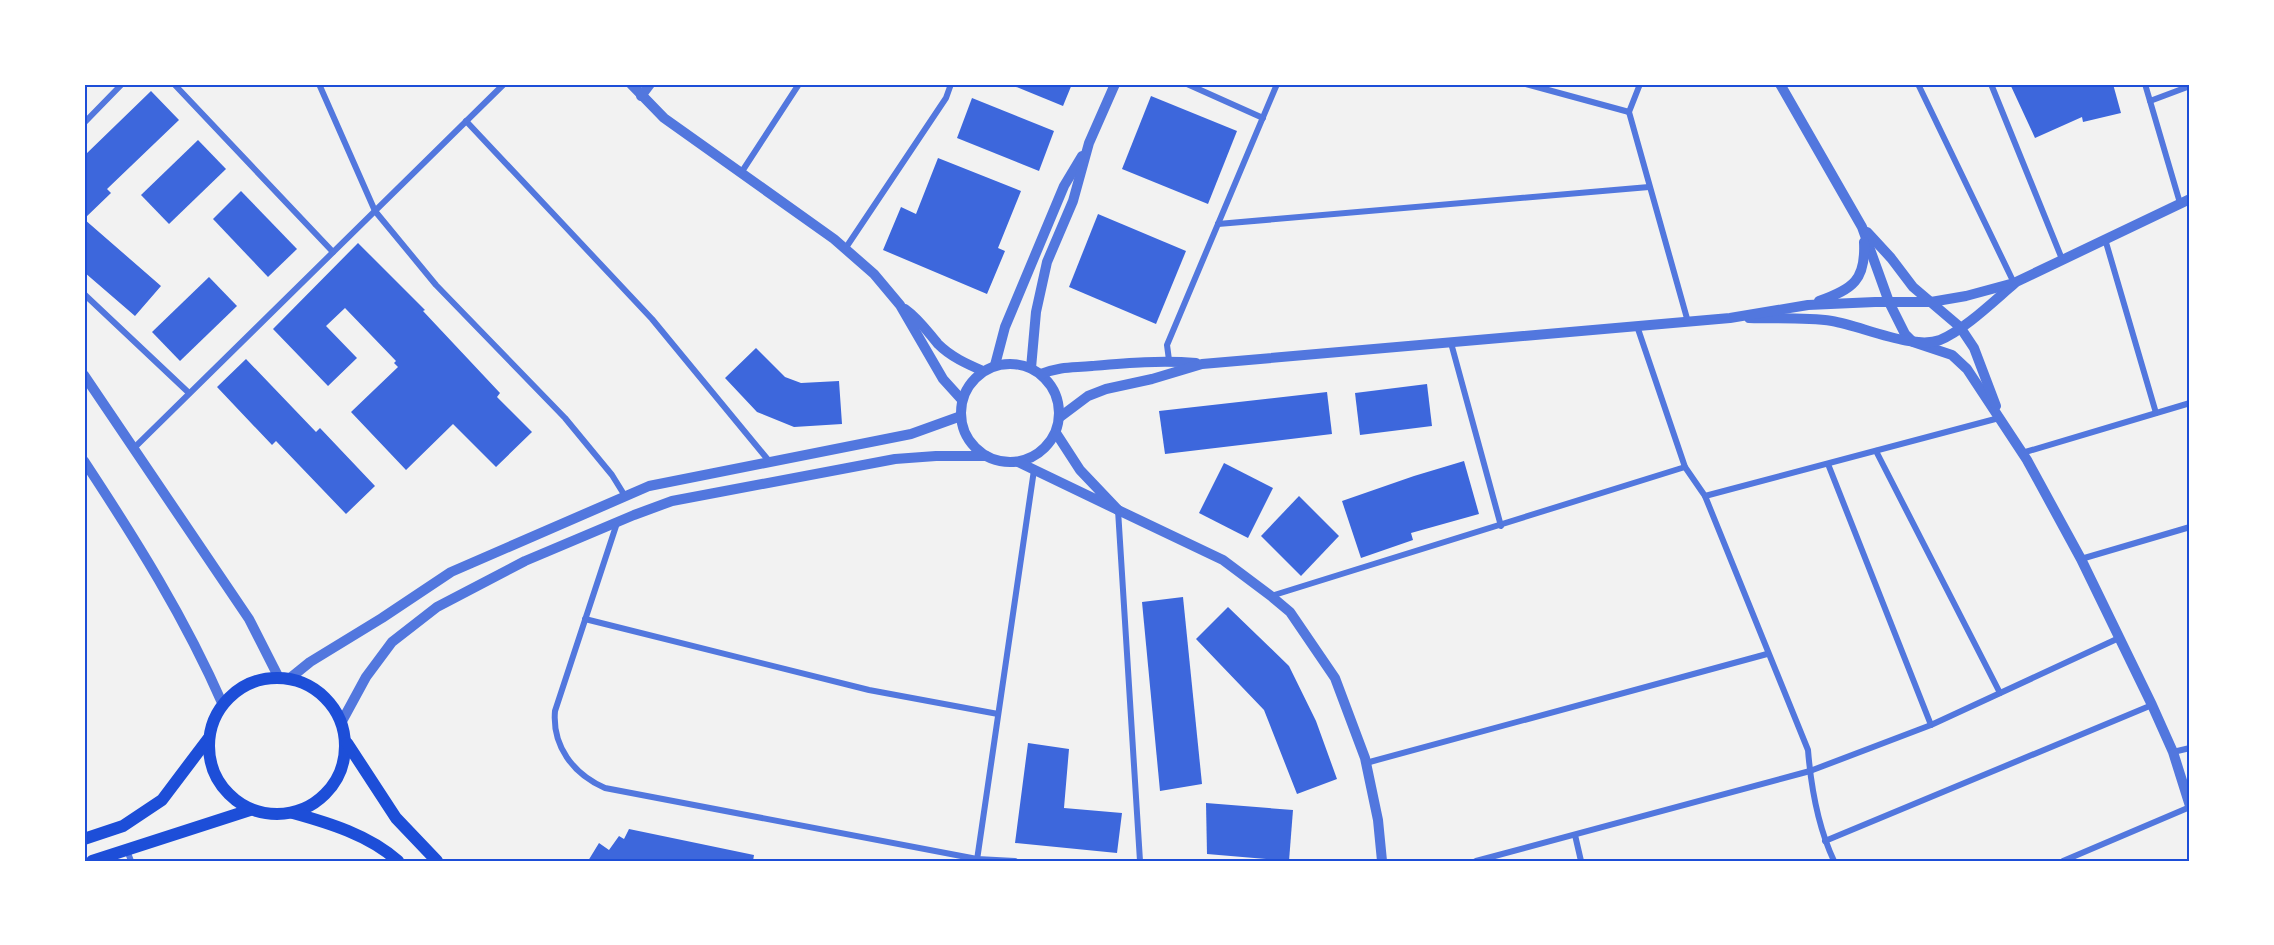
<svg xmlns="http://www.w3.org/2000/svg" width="2274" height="945" font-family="'Exo 2',sans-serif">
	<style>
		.building { fill: #3d67dc }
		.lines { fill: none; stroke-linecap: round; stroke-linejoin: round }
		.minor { stroke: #5277de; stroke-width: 6 }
		.tertiary { stroke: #5277de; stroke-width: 10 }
		.primary { stroke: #1d4ed8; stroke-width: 12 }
		.neatline { fill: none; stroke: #1d4ed8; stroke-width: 2 }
	</style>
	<rect width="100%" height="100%" fill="#f2f2f2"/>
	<g class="building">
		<path d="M1009 84H1072L1063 106Z"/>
		<path d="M2010 84H2113L2121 113 2083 122 2082 117 2035 138Z"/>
		<path d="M151 91 179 120 107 189 111 193 84 219 161 286 135 316 84 272V156Z"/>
		<path d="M1151 96 1237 131 1208 204 1122 169Z"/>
		<path d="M972 98 1054 131 1039 171 957 138Z"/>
		<path d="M198 140 226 169 169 224 141 195Z"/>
		<path d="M938 158 1021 191 998 248 1005 251 987 294 883 250 901 207 916 214Z"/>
		<path d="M241 191 297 249 268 277 213 219Z"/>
		<path d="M1098 214 1186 251 1156 324 1069 287Z"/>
		<path d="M358 243 425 310 423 311 500 393 497 397 532 432 496 467 453 424 406 470 351 412 398 367 394 363 396 361 345 308 326 326 357 358 328 386 273 329Z"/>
		<path d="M209 277 237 306 180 361 152 332Z"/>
		<path d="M756 348 785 377 801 383 839 381 842 424 794 427 757 412 725 378Z"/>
		<path d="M246 359 316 432 320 428 375 486 346 514 276 441 272 445 217 387Z"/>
		<path d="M1427 384 1432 426 1360 435 1355 393Z"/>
		<path d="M1327 392 1332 434 1165 454 1159 411Z"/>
		<path d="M1464 461 1479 514 1411 533 1413 540 1361 558 1342 501 1414 476Z"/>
		<path d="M1224 463 1273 488 1248 538 1199 513Z"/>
		<path d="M1299 496 1339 536 1301 576 1261 536Z"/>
		<path d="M1183 597 1202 784 1160 791 1142 602Z"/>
		<path d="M1228 607 1289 666 1316 721 1337 779 1297 794 1264 710 1196 639Z"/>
		<path d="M1028 743 1069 749 1064 808 1122 813 1117 853 1015 843Z"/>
		<path d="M1206 803 1293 810 1289 861 1207 854Z"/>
		<path d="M629 829 754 855 753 861H588L599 843 609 850 619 836 624 839Z"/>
	</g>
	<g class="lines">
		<g class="minor">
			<path d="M174 84 333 252"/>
			<path d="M319 84 375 211 436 285 565 418 612 475 625 496"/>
			<path d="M1187 84 1263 118"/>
			<path d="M1526 84 1629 112"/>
			<path d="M1640 84 1629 112 1688 322"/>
			<path d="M1918 84 2014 283"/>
			<path d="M1991 84 2062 259"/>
			<path d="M2145 84 2180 203"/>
			<path d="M2150 101 2190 86"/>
			<path d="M466 121 652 319 769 461"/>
			<path d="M84 123 122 84"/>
			<path d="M741 173 799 84"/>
			<path d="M1218 224 1649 187"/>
			<path d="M2105 239 2156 413"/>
			<path d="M845 249 946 98 951 84"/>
			<path d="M84 294 189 393"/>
			<path d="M1637 326 1685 467 1705 496 1808 750C1811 787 1818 827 1834 861"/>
			<path d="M1451 343 1501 526"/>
			<path d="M1169 360 1167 345 1277 84"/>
			<path d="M133 449 504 84"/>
			<path d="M1876 451 2000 693"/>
			<path d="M2022 453 2190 403"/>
			<path d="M1828 464 1931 725"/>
			<path d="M1705 496 1999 418"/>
			<path d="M1118 510 1140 861"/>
			<path d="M617 523 555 711C552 746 573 774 605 788L977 859 1015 861"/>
			<path d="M2081 559 2190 527"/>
			<path d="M1271 596 1685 467"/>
			<path d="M585 619 869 690 998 714"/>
			<path d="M2173 752 2190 748"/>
			<path d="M1366 763 1767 654"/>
			<path d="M1575 835 1581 861"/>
			<path d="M1825 841 2152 705"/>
			<path d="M127 850 131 861"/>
			<path d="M977 860 1034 470"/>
			<path d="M1476 861 1810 771 1931 725 2119 638"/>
			<path d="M2063 861 2190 807"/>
		</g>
		<g class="tertiary">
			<path d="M631 84 664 118 834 239 874 274 900 305 943 379 962 400"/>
			<path d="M1780 84 1862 227 1889 302 1905 334 1913 342 1952 355 1967 369 2027 460 2081 559 2152 705 2173 752 2190 806"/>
			<path d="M641 96 650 84"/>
			<path d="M1867 232 1891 258 1913 287 1960 327 1974 348 1996 406"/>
			<path d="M1819 301C1853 289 1866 280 1864 242"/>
			<path d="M905 309C919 319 927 331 938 344 951 357 967 364 983 371"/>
			<path d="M1749 318C1776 319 1805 317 1832 321 1862 326 1913 350 1940 340 1963 331 1995 300 2014 284"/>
			<circle cx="1010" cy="413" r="49"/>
			<path d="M995 365 1005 327 1064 186 1082 156"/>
			<path d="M1031 368 1036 312 1047 262 1073 201 1089 143 1115 84"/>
			<path d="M1041 374C1063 366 1071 368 1092 366 1127 363 1161 360 1196 363"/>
			<path d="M84 375 249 619 279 678"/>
			<path d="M1060 417 1088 396 1106 389 1152 379 1202 364 1730 318 1808 305 1875 302H1931L1966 296 2014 283 2190 199"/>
			<path d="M84 461C136 540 185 618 223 705"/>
			<path d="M1018 462 1118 510 1080 470 1056 433"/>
			<path d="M1118 510 1223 560 1271 596 1290 612 1335 678 1365 758 1378 820 1382 861"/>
			<path d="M289 679 310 662 382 618 451 572 649 486 911 434 961 416"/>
			<path d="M341 723 366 677 392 642 437 607 525 561 634 515 672 501 895 459 936 456H986"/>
		</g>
		<g class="primary">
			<circle cx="277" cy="746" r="68"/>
			<path d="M347 743 396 818 437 861"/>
			<path d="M293 813C329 823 369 835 398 861"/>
			<path d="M84 839 123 826 162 800 208 739"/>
			<path d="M92 861 250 810"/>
		</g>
	</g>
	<rect width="2274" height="945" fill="none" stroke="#ffffff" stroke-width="171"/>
	<rect x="86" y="86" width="2102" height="774" class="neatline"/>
</svg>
